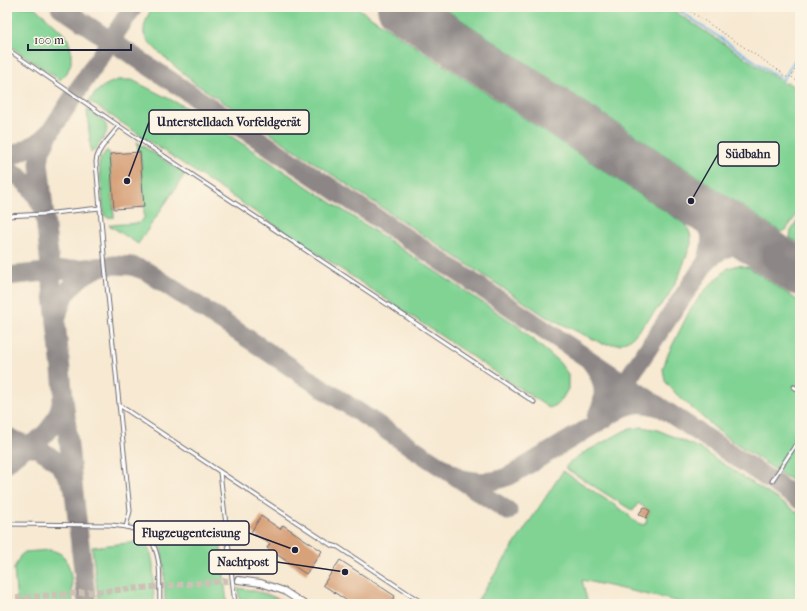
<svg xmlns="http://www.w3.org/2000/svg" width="807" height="611" font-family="'IM FELL French Canon',serif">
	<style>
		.built { fill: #f5d2c2 }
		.green { fill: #81d394; stroke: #527a68 }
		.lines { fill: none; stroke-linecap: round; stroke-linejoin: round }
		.stream { stroke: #66b5e1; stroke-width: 2 }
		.taxiway { stroke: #8c8686; stroke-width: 19 }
		.runway { stroke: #8c8686; stroke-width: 46 }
		.building { fill: #d7a179 }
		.minor-tunnel { stroke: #ccc1b4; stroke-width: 6; stroke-dasharray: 6 3; stroke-linecap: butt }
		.service-casing { stroke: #6d6870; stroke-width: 5 }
		.minor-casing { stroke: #6d6870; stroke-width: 8 }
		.path { stroke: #6d6870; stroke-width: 1; stroke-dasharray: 1 3; stroke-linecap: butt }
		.service { stroke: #fff; stroke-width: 3 }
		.minor { stroke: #fff; stroke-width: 6 }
		.leader { fill: none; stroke: #22223b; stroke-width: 1.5 }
		.callout-dot { fill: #22223b; stroke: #fcf5e5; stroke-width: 1.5 }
		.callout { fill: #fcf5e5; stroke: #22223b; stroke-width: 1.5 }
		.callout-label { font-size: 12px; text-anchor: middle; font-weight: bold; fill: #22223b }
	</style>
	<rect width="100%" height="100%" fill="#fcf5e5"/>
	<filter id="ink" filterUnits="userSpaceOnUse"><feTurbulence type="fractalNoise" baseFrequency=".025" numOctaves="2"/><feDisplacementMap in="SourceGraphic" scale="8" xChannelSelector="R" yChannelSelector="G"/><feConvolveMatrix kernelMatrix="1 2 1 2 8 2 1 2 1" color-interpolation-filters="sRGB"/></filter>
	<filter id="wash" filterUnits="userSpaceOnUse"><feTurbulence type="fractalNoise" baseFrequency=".012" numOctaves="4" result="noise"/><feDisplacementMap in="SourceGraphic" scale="16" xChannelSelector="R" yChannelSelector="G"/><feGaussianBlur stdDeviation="0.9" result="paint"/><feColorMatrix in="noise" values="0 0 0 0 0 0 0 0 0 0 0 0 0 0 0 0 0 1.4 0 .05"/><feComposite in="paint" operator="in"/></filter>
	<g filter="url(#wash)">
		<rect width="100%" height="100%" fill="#f7e9d2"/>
		<path class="built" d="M238 588 258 589 268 593 281 598 290 604H240Z"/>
		<g class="green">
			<path d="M7 7H34L47 18 67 37 71 49V63L67 73 60 80 7 44Z"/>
			<path d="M152 7H356L686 225 690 233 691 238V244L679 276 667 298 632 338 620 344H603L545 316 193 82C184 73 146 44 144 34 143 24 148 16 152 7Z"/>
			<path d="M442 7H668L785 84 787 82 800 91V210L786 230 781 232Z"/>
			<path d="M118 80H132L193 111 515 324 559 362 568 374V389L562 399 557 405 549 408 89 101C98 89 103 85 118 80Z"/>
			<path d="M87 109C92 113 98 116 103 121 114 131 98 145 91 153Z"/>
			<path d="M137 142 185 174 138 244 109 225 139 223 144 218V207L140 152H138Z"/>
			<path d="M106 151H108L110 154 114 217C110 218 107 218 104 215L99 163 101 158Z"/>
			<path d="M800 217V244L790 238 791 231Z"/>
			<path d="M739 265 750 268 800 302V486L723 435 678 396 665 381 663 369 667 356 689 312 703 292 728 268Z"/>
			<path d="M642 427 658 430 699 448 800 514V604H689L582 580 588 604H475L563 471 628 514C631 521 637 523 644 525L647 521 646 518 650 511 638 503 633 511 565 468 569 463 585 452 626 430Z"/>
			<path d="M219 531 227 604H165L164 565 161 549 156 538Z"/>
			<path d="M145 541 151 554 153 564 154 604H99L92 547Z"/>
			<path d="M50 550C55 551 61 553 64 557 73 568 72 591 73 604H17L14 569 20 556 25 552Z"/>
			<path d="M238 588C255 591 272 594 286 604H240Z"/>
		</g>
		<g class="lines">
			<g class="stream">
				<path d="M674 7 783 80 800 50"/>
				<path d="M799 75H800"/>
			</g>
			<g class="taxiway">
				<path d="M60 7 800 500"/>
				<path d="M7 158C21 151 38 145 48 133"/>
				<path d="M7 168C23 179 33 187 41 205"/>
				<path d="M706 262C718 250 735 241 752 246 759 247 766 251 773 255"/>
				<path d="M7 276 115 265 132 266 146 271 508 511"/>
				<path d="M57 318C61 296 75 277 96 269"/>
				<path d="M590 361C604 378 608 398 596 417"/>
				<path d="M596 423 602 418 611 404 706 262C712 245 714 228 703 213 699 209 695 205 691 201"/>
				<path d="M7 436C18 443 25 444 36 448 52 455 64 468 71 483"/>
				<path d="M7 463C16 452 26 448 38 440 51 430 59 415 62 399"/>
				<path d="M463 479C481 483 494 483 511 475L622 408C635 403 645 402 658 407"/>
				<path d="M87 604 74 493 40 171 39 164 41 150 52 129 133 7"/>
			</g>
			<path class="runway" d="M400 7 800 273"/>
		</g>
		<g id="blocks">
			<g class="building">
				<path d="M140 152 144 207 114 209 110 154Z"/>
				<path d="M644 507 650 511 646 518 639 514Z"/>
				<path d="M261 516 280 529 283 525 322 551 306 574 267 548 270 544 251 532Z"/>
				<path d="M340 560 395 596 390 604H352L323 585Z"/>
			</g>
		</g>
	</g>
	<g filter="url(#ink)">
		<use href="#blocks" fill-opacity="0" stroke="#6d6870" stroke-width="1"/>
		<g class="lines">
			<path class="minor-tunnel" d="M7 599 238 580"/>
			<g class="service-casing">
				<g id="service">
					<path d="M7 49 119 126 534 402"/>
					<path d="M119 126C111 137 97 149 96 162L105 266 130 511 126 527"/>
					<path d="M7 216 44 214 100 208"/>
					<path d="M794 387 800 391"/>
					<path d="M119 405 331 545 338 547 424 604"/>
					<path d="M220 472 235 604"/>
					<path d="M772 481 800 438"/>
					<path d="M7 524 110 525C123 526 140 528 150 538 152 540 153 543 154 546 162 564 159 585 160 604"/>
				</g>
			</g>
			<g class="minor-casing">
				<path id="minor" d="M238 580 261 583 284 591 304 604"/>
			</g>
			<g class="path">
				<path d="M684 7 781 72 783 75 788 78C795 75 794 70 797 63 797 62 799 58 800 57"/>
				<path d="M792 77 800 84"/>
			</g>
			<use href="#service" class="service"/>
			<use href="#minor" class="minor"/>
		</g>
	</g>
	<path class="leader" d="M127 181L149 122M691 201L718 154M295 550L249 533M345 572L277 562"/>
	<g class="callout-dot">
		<circle cx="127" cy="181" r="4"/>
		<circle cx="691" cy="201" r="4"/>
		<circle cx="295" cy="550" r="4"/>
		<circle cx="345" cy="572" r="4"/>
	</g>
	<g class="callout">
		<rect x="149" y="110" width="160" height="24" rx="4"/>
		<rect x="718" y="142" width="61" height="24" rx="4"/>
		<rect x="134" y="521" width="115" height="24" rx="4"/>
		<rect x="209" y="550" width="68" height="24" rx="4"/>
	</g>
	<g class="callout-label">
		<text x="229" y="126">Unterstelldach Vorfeldgerät</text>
		<text x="748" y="158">Südbahn</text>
		<text x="191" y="537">Flugzeugenteisung</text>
		<text x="243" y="566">Nachtpost</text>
	</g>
	<rect width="807" height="611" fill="none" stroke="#fcf5e5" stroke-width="24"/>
	<path d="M28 44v6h103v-6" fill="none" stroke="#22223b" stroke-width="2"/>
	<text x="34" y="44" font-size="12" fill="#22223b" stroke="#fcf5e5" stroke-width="3" paint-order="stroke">100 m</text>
</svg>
